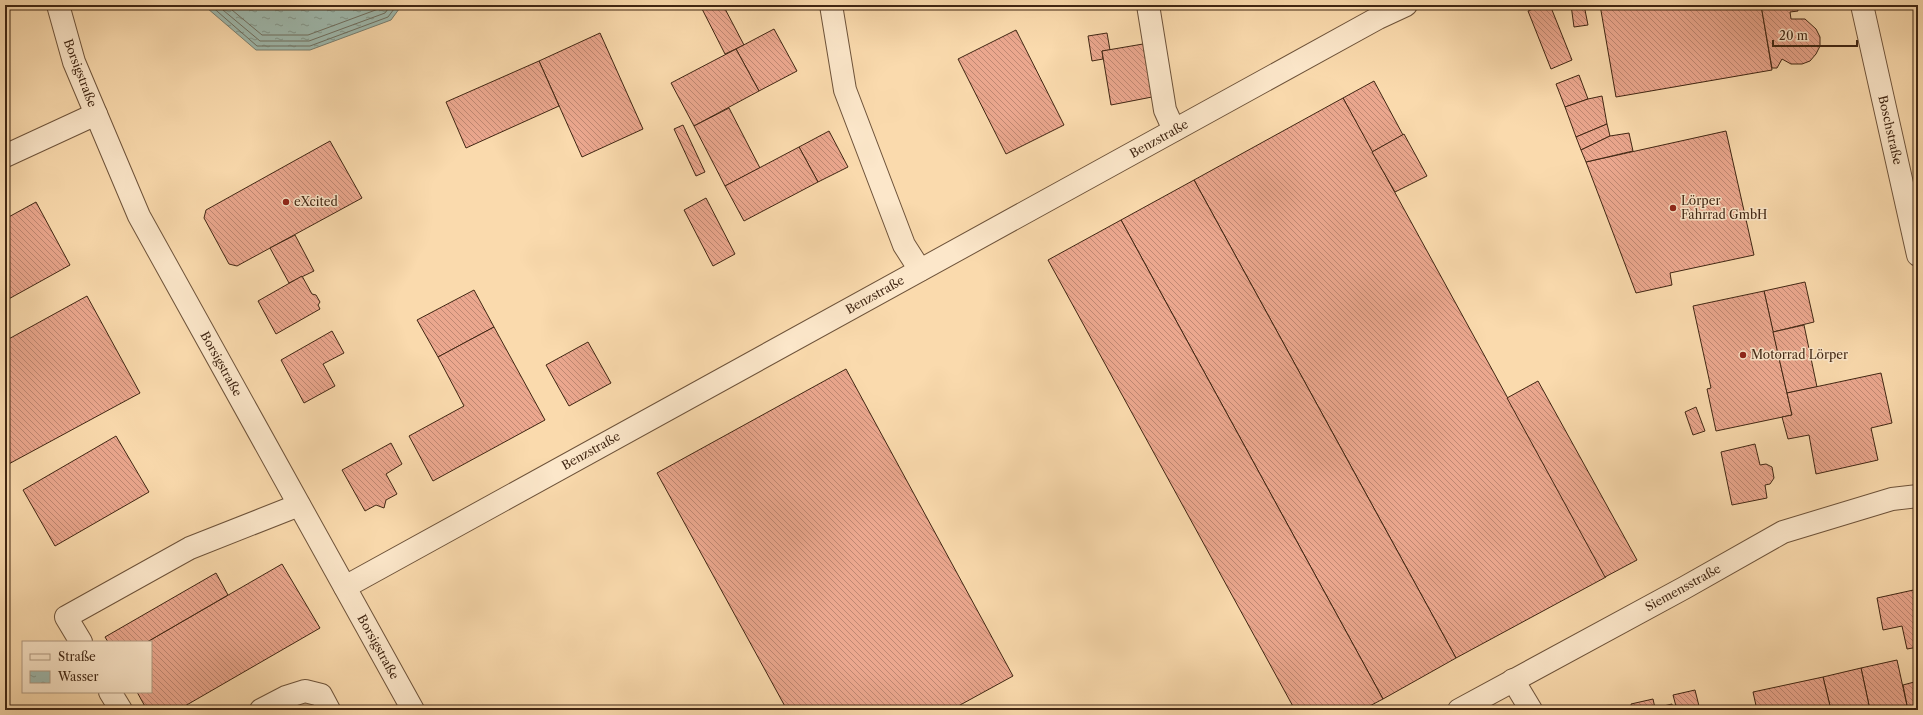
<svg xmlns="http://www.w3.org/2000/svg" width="1923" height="715" font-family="'Libre Caslon Text',serif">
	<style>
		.water { fill: url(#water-ripples); stroke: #797f71 }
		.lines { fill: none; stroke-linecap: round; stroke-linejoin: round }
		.shore { stroke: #707061; stroke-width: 1 }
		.building { fill: url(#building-back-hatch); stroke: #402613 }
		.minor-casing { stroke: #6e533a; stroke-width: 24 }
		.minor { stroke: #fce7ca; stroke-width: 22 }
		.poi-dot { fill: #8f2418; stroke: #fce7ca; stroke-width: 1.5 }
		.labels { text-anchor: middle; stroke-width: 3; stroke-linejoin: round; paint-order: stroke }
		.street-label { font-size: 12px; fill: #402613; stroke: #fce7ca }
		.poi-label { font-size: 12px; fill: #402613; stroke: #fce7ca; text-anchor: start }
	</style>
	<defs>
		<pattern id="water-ripples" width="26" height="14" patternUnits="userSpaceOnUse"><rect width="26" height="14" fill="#9fbaaf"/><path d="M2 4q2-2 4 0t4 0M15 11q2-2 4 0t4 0" fill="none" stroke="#83978d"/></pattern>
		<pattern id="building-back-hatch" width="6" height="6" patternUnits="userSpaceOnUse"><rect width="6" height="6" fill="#eba78e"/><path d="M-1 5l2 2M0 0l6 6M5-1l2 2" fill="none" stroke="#c08873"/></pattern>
	</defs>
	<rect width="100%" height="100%" fill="#fadaad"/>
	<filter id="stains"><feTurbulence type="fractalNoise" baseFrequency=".005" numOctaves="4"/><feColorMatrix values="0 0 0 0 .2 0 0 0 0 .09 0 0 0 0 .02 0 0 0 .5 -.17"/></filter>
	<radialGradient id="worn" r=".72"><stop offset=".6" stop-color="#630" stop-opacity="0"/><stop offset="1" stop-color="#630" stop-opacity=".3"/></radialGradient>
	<path class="water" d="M207 5H402L391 20 310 50H256L207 8Z"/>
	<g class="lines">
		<g class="shore">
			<path d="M210 5 257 46H310L388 17 397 5"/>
			<path d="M217 5 260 41H309L385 13 391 5"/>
			<path d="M226 5 262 35H308L381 8 383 5"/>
		</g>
	</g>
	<g class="building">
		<path d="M700 5H723L744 45 725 54Z"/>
		<path d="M1543 5H1550L1572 60 1551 69 1528 11Z"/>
		<path d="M1571 5H1584L1588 25 1574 27Z"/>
		<path d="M1600 5H1761L1772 70 1616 97Z"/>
		<path d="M1761 5H1797L1798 11 1790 12 1791 19H1805L1816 29 1820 37V46L1816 54 1810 61 1802 64H1791L1782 59 1777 68H1772Z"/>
		<path d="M774 29 797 71 759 91 736 49Z"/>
		<path d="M1016 30 1064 125 1006 154 958 59Z"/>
		<path d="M600 33 643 129 582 157 539 61Z"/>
		<path d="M1107 33 1110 50 1102 51 1103 59 1092 61 1088 36Z"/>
		<path d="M1143 44 1152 97 1111 105 1102 51Z"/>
		<path d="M736 49 759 91 694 126 671 83Z"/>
		<path d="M539 61 559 106 466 148 446 102Z"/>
		<path d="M1579 75 1588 99 1565 107 1556 84Z"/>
		<path d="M1374 81 1403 135 1372 152 1343 98Z"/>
		<path d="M1602 96 1607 124 1576 137 1565 107 1588 99Z"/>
		<path d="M1343 98 1606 577 1456 658 1194 180Z"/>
		<path d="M729 108 760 168 725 186 694 126Z"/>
		<path d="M1607 124 1610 136 1581 150 1576 137Z"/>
		<path d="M683 125 705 172 696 176 674 129Z"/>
		<path d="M829 131 848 167 818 182 799 147Z"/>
		<path d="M1726 131 1754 255 1670 273 1672 285 1636 293 1586 162Z"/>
		<path d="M1629 133 1633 151 1586 162 1581 150 1610 136Z"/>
		<path d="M1404 134 1427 176 1395 192 1372 152Z"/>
		<path d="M330 141 362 198 237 266 229 264 204 218 206 210Z"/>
		<path d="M799 147 818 182 744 221 725 186Z"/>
		<path d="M1194 180 1456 658 1383 699 1121 220Z"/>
		<path d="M706 198 735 254 713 266 684 210Z"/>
		<path d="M36 202 70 265 5 301V219Z"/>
		<path d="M1121 220 1383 699 1362 710H1295L1048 260Z"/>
		<path d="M295 235 314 271 289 283 270 248Z"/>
		<path d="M302 276 312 294 316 295 320 302 318 305 320 309 276 334 258 301Z"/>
		<path d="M1805 282 1814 322 1773 332 1764 291Z"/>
		<path d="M474 290 494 327 438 357 417 320Z"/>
		<path d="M1764 291 1792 415 1716 431 1707 389 1711 388 1693 306Z"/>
		<path d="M87 296 140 393 5 466V341Z"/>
		<path d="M1804 325 1817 387 1787 393 1773 332Z"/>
		<path d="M494 327 545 420 433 481 409 436 464 406 438 357Z"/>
		<path d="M332 331 344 353 323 364 335 386 304 403 281 360Z"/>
		<path d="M588 342 611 383 569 406 546 365Z"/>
		<path d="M846 369 1013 676 951 710H787L657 473Z"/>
		<path d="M1881 373 1892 423 1871 428 1878 460 1816 474 1809 435 1788 439 1782 417 1792 415 1787 393Z"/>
		<path d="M1538 381 1637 560 1605 577 1507 398Z"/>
		<path d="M1696 407 1705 431 1693 435 1685 412Z"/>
		<path d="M116 436 149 492 55 546 23 490Z"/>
		<path d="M391 443 402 464 386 474 397 494 386 500 384 508 376 505 365 511 342 470Z"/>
		<path d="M1755 444 1760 465 1766 464 1772 467 1774 478 1770 484 1765 485 1767 498 1732 505 1721 452Z"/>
		<path d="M282 564 320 628 178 710H147L137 692H151V642H147Z"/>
		<path d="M216 573 228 595 147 642H108L105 637Z"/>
		<path d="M1918 589V647L1907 649 1902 626 1883 630 1877 598Z"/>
		<path d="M1897 660 1908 710H1870L1861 668Z"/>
		<path d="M1861 668 1870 710H1831L1823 677Z"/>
		<path d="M1823 677 1831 710H1757L1753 692Z"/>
		<path d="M1918 681V710H1908L1903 685Z"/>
		<path d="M1695 690 1700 710H1677L1673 695Z"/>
		<path d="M1653 699 1655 708 1672 704 1673 710H1632L1631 704Z"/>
	</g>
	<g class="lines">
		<g class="minor-casing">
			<g id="minor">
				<path d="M58 5 74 62 139 216 413 710"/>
				<path d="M831 5 845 90 904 245 920 270"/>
				<path d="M1148 5 1165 110 1174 130"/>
				<path d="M1862 5 1918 255"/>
				<path d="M5 156 96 114"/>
				<path d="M345 587 1378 18 1406 5"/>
				<path d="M81 642 66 617 190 548 299 505"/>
				<path d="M1513 680 1531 710"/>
				<path d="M110 692 121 710"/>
				<path d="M261 710 286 697 305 691 321 695 329 710"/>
				<path d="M1459 710 1684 588 1783 532 1892 499 1918 496"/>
			</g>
		</g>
		<use href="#minor" class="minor"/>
	</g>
	<g class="poi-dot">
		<circle cx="286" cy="202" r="4"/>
		<circle cx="1673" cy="208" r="4"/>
		<circle cx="1743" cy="355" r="4"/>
	</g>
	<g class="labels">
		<g class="street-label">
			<text transform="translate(80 73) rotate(69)" y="4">Borsigstraße</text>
			<text transform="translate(1890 130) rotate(77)" y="4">Boschstraße</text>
			<text transform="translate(1159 139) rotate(-29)" y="4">Benzstraße</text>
			<text transform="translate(875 295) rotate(-29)" y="4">Benzstraße</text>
			<text transform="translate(221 364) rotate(61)" y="4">Borsigstraße</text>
			<text transform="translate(591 451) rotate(-29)" y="4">Benzstraße</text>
			<text transform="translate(1683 588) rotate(-29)" y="4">Siemensstraße</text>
			<text transform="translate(378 647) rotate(61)" y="4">Borsigstraße</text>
		</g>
		<g class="poi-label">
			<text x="1681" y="205">Lörper<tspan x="1681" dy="14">Fahrrad GmbH</tspan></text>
			<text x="294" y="206">eXcited</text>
			<text x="1751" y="359">Motorrad Lörper</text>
		</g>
	</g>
	<rect width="1923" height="715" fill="none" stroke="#fadaad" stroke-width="20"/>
	<rect x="6" y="6" width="1911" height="703" fill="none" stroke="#402613" stroke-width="2"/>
	<rect x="10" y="10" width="1903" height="695" fill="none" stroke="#402613"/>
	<rect x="22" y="641" width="130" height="52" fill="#fce7ca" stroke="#b19a81"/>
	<rect x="30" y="654" width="20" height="6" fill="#fce7ca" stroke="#b19a81"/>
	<text x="58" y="661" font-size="12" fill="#402613">Straße</text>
	<rect x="30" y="671" width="20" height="12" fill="url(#water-ripples)" stroke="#b19a81"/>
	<text x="58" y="681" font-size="12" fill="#402613">Wasser</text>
	<path d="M1773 40v6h84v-6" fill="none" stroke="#402613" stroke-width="2"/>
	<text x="1779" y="40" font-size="12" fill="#402613" stroke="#fce7ca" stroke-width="3" paint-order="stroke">20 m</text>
	<rect width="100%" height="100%" filter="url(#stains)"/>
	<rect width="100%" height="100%" fill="url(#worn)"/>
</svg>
